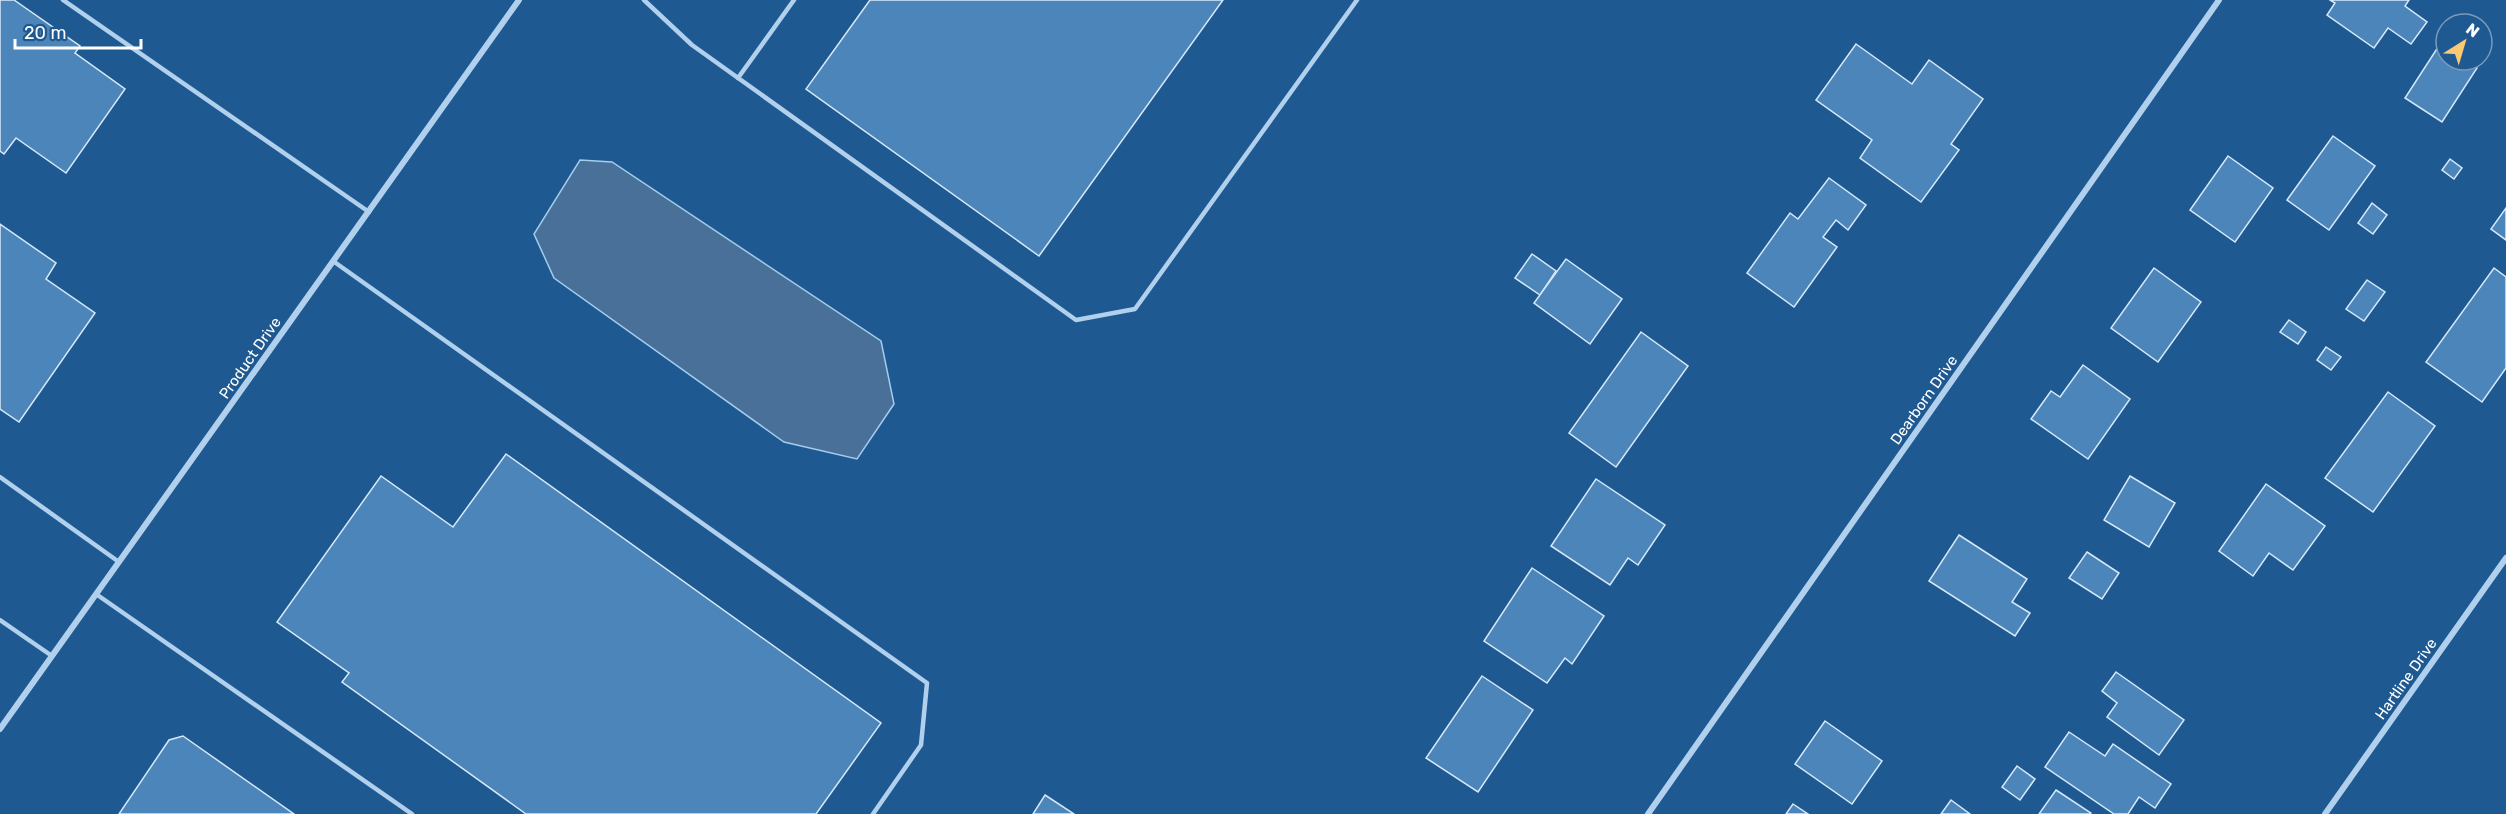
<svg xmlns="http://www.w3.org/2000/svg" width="2506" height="814" font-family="Rubik,sans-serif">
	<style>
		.water { fill: #487098; stroke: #a4ccef; stroke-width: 1.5 }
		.building { fill: #4c85b9; stroke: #d6e9fa; stroke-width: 1.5 }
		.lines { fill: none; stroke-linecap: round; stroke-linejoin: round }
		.service { stroke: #b0d0ed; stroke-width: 4.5 }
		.minor { stroke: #b0d0ed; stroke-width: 6 }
		.labels { text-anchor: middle; stroke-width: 4.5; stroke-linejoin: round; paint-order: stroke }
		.street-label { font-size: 15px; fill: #fff; stroke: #1f5991 }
	</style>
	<rect width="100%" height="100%" fill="#1f5991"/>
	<path class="water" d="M580 160 612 162 881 341 894 404 857 459 784 442 554 278 534 234Z"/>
	<g class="building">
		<path d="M0 0H14L80 46 75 53 125 89 66 173 16 138 4 154 0 151Z"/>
		<path d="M870 0H1223L1039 256 806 89Z"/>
		<path d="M2330 0H2409L2405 6 2427 22 2411 44 2388 28 2374 48 2327 15 2335 3Z"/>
		<path d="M1856 44 1912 84 1929 60 1983 99 1951 144 1959 150 1921 202 1860 158 1872 140 1816 100Z"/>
		<path d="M2440 44 2446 48V60H2465L2477 68 2442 122 2405 98Z"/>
		<path d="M2333 136 2375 166 2329 230 2287 200Z"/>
		<path d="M2228 156 2273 188 2235 242 2190 210Z"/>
		<path d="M2450 159 2462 168 2454 179 2442 170Z"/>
		<path d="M1829 178 1866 205 1848 230 1836 220 1823 237 1837 247 1794 307 1747 273 1790 213 1798 219Z"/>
		<path d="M2372 203 2387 215 2373 234 2358 223Z"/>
		<path d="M2506 208V240L2491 229Z"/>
		<path d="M0 224 56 263 46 279 95 313 19 422 0 409Z"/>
		<path d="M1532 254 1556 271 1540 295 1515 278Z"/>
		<path d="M1566 259 1622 299 1590 344 1534 303Z"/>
		<path d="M2154 268 2201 302 2158 362 2111 328Z"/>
		<path d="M2494 268 2506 277V368L2482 402 2426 362Z"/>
		<path d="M2367 280 2385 292 2364 321 2346 309Z"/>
		<path d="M2289 320 2306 332 2298 344 2280 332Z"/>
		<path d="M1641 332 1688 366 1616 467 1569 433Z"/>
		<path d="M2326 347 2341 357 2331 370 2317 360Z"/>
		<path d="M2083 365 2130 399 2088 459 2031 419 2051 391 2060 397Z"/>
		<path d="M2388 392 2435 426 2373 512 2325 478Z"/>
		<path d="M506 454 881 723 816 814H526L342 682 349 673 277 622 381 476 453 527Z"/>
		<path d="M2130 476 2175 503 2149 547 2104 520Z"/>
		<path d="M1596 479 1665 525 1638 565 1628 558 1610 585 1551 546Z"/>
		<path d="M2266 484 2325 526 2293 570 2269 553 2253 576 2219 551Z"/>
		<path d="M1959 535 2027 579 2012 602 2030 613 2015 636 1929 581Z"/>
		<path d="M2087 552 2119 573 2102 599 2069 578Z"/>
		<path d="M1532 568 1604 616 1572 664 1565 658 1547 683 1484 641Z"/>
		<path d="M2116 672 2184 720 2159 755 2107 717 2117 703 2102 691Z"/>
		<path d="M1482 676 1533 710 1478 792 1426 758Z"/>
		<path d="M1825 721 1882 761 1852 804 1795 764Z"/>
		<path d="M2069 732 2105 756 2113 744 2171 784 2155 808 2139 797 2128 814H2114L2045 767Z"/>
		<path d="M183 736 294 814H119L169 740Z"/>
		<path d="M2017 766 2035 779 2020 800 2002 787Z"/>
		<path d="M2056 790 2091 813 2090 814H2039Z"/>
		<path d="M1045 795 1074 814H1033Z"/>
		<path d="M1951 800 1970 814H1941Z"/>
		<path d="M1793 804 1808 814H1786Z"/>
	</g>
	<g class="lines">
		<g class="service">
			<path d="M63 0 369 212"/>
			<path d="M644 0 692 45 1076 320 1135 309 1357 0"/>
			<path d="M738 78 794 0"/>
			<path d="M333 261 927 683 921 745 873 814"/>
			<path d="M0 477 119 562"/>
			<path d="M96 594 412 814"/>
			<path d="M0 620 52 656"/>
		</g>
		<g class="minor">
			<path d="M0 729 519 0"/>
			<path d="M1648 814 2219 0"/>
			<path d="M2325 814 2506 558"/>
		</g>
	</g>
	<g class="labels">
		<g class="street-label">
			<text transform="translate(250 358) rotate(-55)" y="5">Product Drive</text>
			<text transform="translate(1924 400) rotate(-55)" y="5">Dearborn Drive</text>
			<text transform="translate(2406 679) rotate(-55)" y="5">Hartline Drive</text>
		</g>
	</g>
	<g transform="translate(2464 42) rotate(37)"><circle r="28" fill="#1f5991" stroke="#799bbd" stroke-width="1.5"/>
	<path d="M0-4.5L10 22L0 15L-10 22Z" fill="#fbc971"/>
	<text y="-9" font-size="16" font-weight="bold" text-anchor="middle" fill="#ffffff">N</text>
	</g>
	<path d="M15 39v9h126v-9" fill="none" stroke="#ffffff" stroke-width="3"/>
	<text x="24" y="39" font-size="18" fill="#ffffff" stroke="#1f5991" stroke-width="4.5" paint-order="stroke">20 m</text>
</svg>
